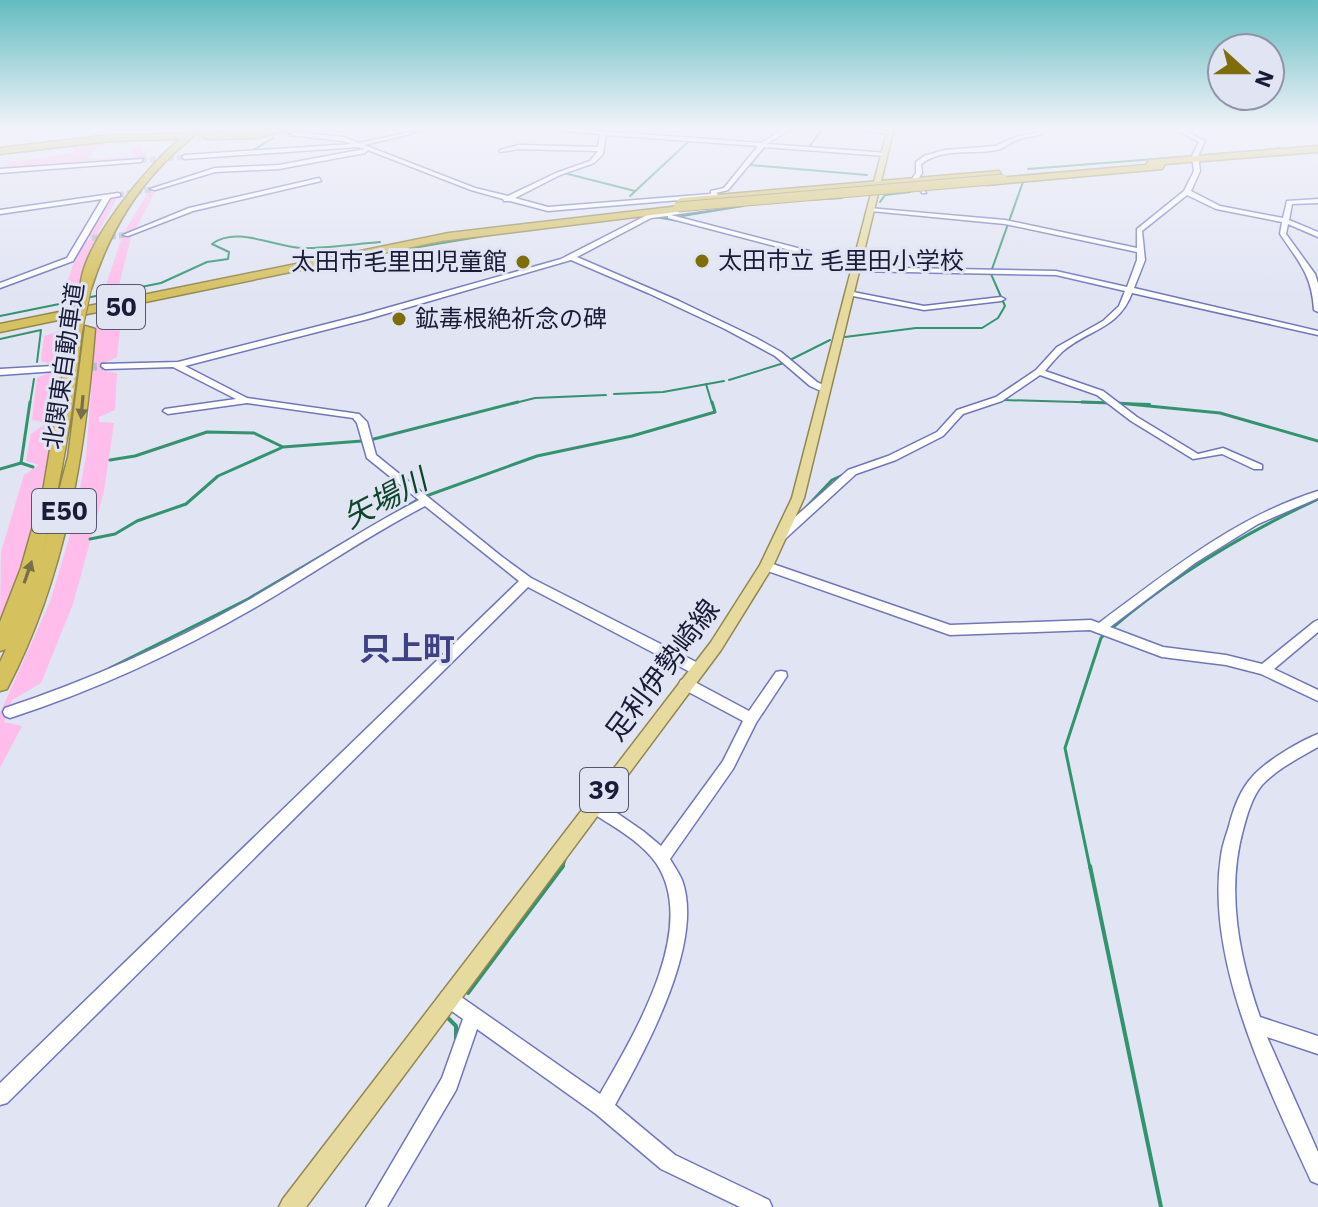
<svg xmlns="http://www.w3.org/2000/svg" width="1318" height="1207" font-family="'IBM Plex Sans','Noto Sans JP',sans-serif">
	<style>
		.green { fill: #febdeb }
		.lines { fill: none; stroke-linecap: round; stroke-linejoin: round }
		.stream-far2 { stroke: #32946e; stroke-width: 2 }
		.stream-far1 { stroke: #32946e; stroke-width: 3 }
		.stream { stroke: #32946e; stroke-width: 4 }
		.minor-tunnel-far1 { stroke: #b9bccd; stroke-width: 6; stroke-dasharray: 6 3; stroke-linecap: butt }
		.minor-tunnel { stroke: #b9bccd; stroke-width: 8; stroke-dasharray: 8 4; stroke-linecap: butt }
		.highway-tunnel { stroke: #b9bccd; stroke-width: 9; stroke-dasharray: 9 5; stroke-linecap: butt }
		.minor-casing { stroke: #6f76bc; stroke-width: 3 }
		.major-casing { stroke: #938750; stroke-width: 3 }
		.highway-casing { stroke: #938750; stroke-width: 3 }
		.minor { fill: #fff; fill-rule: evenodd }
		.major { fill: #e6da9e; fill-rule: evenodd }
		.highway { fill: #d5c15e; fill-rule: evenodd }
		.highway-bridge-far1-casing { stroke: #938750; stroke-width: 11; stroke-linecap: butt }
		.highway-bridge-casing { stroke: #938750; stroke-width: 14; stroke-linecap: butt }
		.highway-bridge-far1 { stroke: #d5c15e; stroke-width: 9 }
		.highway-bridge { stroke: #d5c15e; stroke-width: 12 }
		.oneway { fill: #776e4a }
		.poi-dot { fill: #7e6d08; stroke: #e1e4f3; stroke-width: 3 }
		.labels { text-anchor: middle; stroke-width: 6; stroke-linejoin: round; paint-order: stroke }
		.far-poi-label { font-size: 24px; fill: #191b37; stroke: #e1e4f3; text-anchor: start }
		.far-street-label { font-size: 24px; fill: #191b37; stroke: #e1e4f3 }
		.shield { fill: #e1e4f3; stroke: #55576f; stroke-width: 2 }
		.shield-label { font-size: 26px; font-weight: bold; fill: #191b37 }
		.street-label { font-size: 28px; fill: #191b37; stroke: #e1e4f3 }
		.water-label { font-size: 30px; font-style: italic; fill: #0c452a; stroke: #e1e4f3 }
		.quarter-label { font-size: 32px; font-weight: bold; fill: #3e4283; stroke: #e1e4f3 }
	</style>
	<rect width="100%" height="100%" fill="#e1e4f3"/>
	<g class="green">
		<path d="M91 142 130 143 98 146 88 159 132 157V149L140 145 147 155 145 158 0 170 7 163 73 153 75 149 68 147Z"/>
		<path d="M149 191 155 192 135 230 124 236 131 238 119 285 104 291 123 234Z"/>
		<path d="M117 198 95 239 78 296H62L81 243 92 239 86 235 106 202Z"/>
		<path d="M116 319 121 321 117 357 103 364V371L117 373 115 410 99 417V422L114 423 104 491 73 604 41 683 12 700 4 722 22 726 0 768V713L50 602 73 525 86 457 96 326 98 322Z"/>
		<path d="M71 327 43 493 20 570 0 619 1 552 24 475 39 465 26 461 31 434 47 423 32 420 37 378 53 371V365L41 361 44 336Z"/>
	</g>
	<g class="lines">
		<g class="stream-far2">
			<path d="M432 128H445"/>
			<path d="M518 128 532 129"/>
			<path d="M540 129 600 134"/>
			<path d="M289 134 304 128"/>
			<path d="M405 135 432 128"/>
			<path d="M766 146 750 165 867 175"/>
			<path d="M809 147 823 128"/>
			<path d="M1268 150 1280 148"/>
			<path d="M252 151 273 138"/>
			<path d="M1203 155 1244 152"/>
			<path d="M1028 169 1180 157"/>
			<path d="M564 173 635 191"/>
			<path d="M630 196 688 142 694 141"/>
			<path d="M810 200 842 198"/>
			<path d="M880 202 885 195 910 192"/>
			<path d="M655 217 679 221"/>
			<path d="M676 217 743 206"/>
			<path d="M413 248 496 234"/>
			<path d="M992 269 1023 182"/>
			<path d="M86 298 161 283 207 262 228 259 229 252 212 244C237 225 276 248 304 248 329 248 355 244 380 242"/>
			<path d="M0 316 79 300"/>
			<path d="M845 337 916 328H982L998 318 1005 306 991 274"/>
			<path d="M0 339 41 330 37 362"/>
			<path d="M729 380 784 363 830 340"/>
			<path d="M706 384 712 404"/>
			<path d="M614 394 663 392 724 381"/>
			<path d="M1003 400 1111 403"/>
			<path d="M1118 403 1150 404"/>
			<path d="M30 404 34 379"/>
			<path d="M511 404 535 398 606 395"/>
		</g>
		<g class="stream-far1">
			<path d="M30 402 21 463 33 467"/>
			<path d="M1082 402 1111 403"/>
			<path d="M1118 403 1220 413 1318 441"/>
			<path d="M940 437 965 412"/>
			<path d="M370 440 518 402"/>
			<path d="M110 460 135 456 207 432 254 433 283 447 362 441"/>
			<path d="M0 469 21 463"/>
			<path d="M426 496 537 456 632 436 715 412 712 402"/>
			<path d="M799 515 832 480 876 460"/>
			<path d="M90 539 115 534 137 521 186 504 218 476 281 448"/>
			<path d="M1112 628C1175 574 1243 534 1318 499"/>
			<path d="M110 668 248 599 419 499"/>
			<path d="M562 868 566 857"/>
			<path d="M1090 868 1065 748 1101 638 1106 633"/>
		</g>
		<g class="stream">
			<path d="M1090 866 1161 1207"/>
			<path d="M468 993 563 866"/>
			<path d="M448 1018 456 1026V1039"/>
		</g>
		<g class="minor-tunnel-far1">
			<path d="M141 160 185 157"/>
			<path d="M118 195 153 189"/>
			<path d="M92 238 126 235"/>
		</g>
		<path class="minor-tunnel" d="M53 369 105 366"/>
		<path class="highway-tunnel" d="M182 136H207"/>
		<g class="minor-casing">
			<g id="minor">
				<path d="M533 128H557L761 143 785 128H792L767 144 887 153 885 156 764 147 728 190 716 193 730 205V207L671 215 809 251V255L668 218V216L651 218 577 257 679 301 756 338 781 352 817 382 829 388V392H823L810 386 775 356 725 329 648 293 571 260 368 319 185 366 247 398 359 414 367 422 376 455 501 556 531 578 702 665 703 669 702 673H692L528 587 7 1103 0 1105V1083L519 581 425 506C367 536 313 574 256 607 178 652 96 690 10 718L5 716 3 712 5 708C89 680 168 645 245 602 303 569 359 531 419 500L367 458 357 423 353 418 247 403 168 414 163 411 165 409 236 399 173 367 105 369 101 366 102 364 178 362 362 315 561 259 647 215 723 205 715 197 548 211 510 201H504L503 199 471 190 368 150 365 153 279 169 215 172 155 190 150 189 215 168 279 165 365 149 358 147 185 159 182 157 185 155 352 144 342 141 291 135 293 132 343 137 359 143 411 132V134L364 145 475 188 508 196 556 173 590 161 598 151 519 149 500 152V150L519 145 598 147 600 134ZM606 135 758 146 724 188 711 191V194L548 207 515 198 560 175 594 163 603 154Z"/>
				<path d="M844 128H865L894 132 891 134Z"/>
				<path d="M1044 128H1050C1041 138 1032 135 1020 139 1012 141 1006 148 997 150 971 155 944 147 921 164L922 173 918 179 926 193H922L912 179 916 173V162L924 156 945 150 996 146 1015 137 1037 133Z"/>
				<path d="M1173 128H1180L1205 141 1198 156 1200 171 1191 191 1220 206 1283 218 1287 201 1318 199V203L1292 204 1289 220 1318 232V237L1288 224 1286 234 1315 274 1318 283V312L1314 310C1312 275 1299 262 1280 234L1282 222 1216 209 1187 195 1142 231 1145 260 1134 288 1318 331V335L1132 293C1118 330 1088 329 1062 352 1056 358 1050 365 1045 371L1103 391 1137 417 1198 454 1223 448 1262 465V469H1254L1222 454 1193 459 1131 421 1097 395 1040 375 1002 401 963 414 943 436 896 460 856 474 785 539H777L775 536 777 533 848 470 888 456 937 432 957 410 996 397 1036 370 1057 347 1103 321 1119 306 1125 291 1056 275 856 271 852 269 853 267 1056 271 1127 287 1137 260V252L1005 224 871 211 869 210V208L1005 220 1137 248V229L1184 191 1194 171 1192 156 1199 142Z"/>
				<path d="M143 159 141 162 0 173V169Z"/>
				<path d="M319 178 321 181 193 211 128 236 123 235 189 208Z"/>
				<path d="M118 193 120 194V196L110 198 73 261 0 288V283L67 258 102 199 0 214V210Z"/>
				<path d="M848 291 924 306 1001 297 1005 299 1001 301 924 310 848 295Z"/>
				<path d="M53 366 56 367V371L0 375V369Z"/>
				<path d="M1318 491V498L1258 524 1195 563 1110 627 1163 647 1226 655 1262 664 1314 622 1318 620V632L1274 669 1318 690V701L1261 674 1226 665 1162 657 1090 630 950 635 762 569 760 566 762 563H770L950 625 1091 620 1099 623C1168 572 1235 517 1318 491Z"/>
				<path d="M781 671 786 672 787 676 756 723 733 769 670 859C674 866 679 873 682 880 705 943 645 1050 615 1105L675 1155 769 1200 772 1207H740L661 1169 596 1114 477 1029 456 1090 387 1207H366L442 1078 463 1019 442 1004 439 998 442 992 448 989 454 992 600 1094C633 1036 700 928 656 863 640 840 610 825 588 810L586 805 588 800 593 798 598 800 643 831 661 846 723 761 743 721 681 688 679 684 681 680 686 679 691 680 749 711 776 672Z"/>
				<path d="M1318 734V747C1299 758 1277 769 1262 785 1252 797 1247 815 1243 830 1226 892 1239 957 1260 1017L1318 1036V1054L1267 1037 1318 1152V1184L1311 1181C1268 1087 1205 961 1221 856 1222 846 1226 836 1229 826 1233 810 1240 790 1252 777 1266 761 1298 742 1318 734Z"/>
			</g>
		</g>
		<g class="major-casing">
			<path id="major" d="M888 128H894L804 498 773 566 721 650 306 1207H279L283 1199 711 642 760 565 792 498Z"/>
		</g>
		<g class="highway-casing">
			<g id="highway">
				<path d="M193 128H202C189 141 174 152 161 166 127 202 106 242 91 289L81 291C76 251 149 164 180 139L111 141 0 154V148L111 135 185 134Z"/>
				<path d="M280 128H295L258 138 207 139 203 136 207 133 258 132Z"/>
				<path d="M1318 146V152L1165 164 1162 169 986 185 981 182 986 179 1146 165 1149 160Z"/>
				<path d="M999 171 1002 176 681 204 676 201 681 198Z"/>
				<path d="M697 204 700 205V209L441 241 0 332V324L449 233Z"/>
				<path d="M85 326 95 329C85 454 66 576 7 689L0 691V662L6 649 0 651V622L21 568 43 491 70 331 76 327 82 331C73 410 61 487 40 563L68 457Z"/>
			</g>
		</g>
		<use href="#minor" class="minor"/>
		<use href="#major" class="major"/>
		<use href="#highway" class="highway"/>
		<g class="highway-bridge-far1-casing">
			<path id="highway-bridge-far1" d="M678 207 1003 179"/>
		</g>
		<g class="highway-bridge-casing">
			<path id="highway-bridge" d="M76 331 85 289"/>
		</g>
		<use href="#highway-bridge-far1" class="highway-bridge-far1"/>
		<use href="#highway-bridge" class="highway-bridge"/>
	</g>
	<defs><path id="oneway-solid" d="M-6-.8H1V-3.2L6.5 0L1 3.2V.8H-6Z" transform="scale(2)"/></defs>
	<g class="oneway">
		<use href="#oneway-solid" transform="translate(82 407) rotate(95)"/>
		<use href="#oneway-solid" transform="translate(28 572) rotate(-71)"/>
	</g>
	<linearGradient id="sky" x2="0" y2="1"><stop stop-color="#63bcc0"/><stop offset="0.43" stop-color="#f2f3fa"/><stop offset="1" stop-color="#f2f3fa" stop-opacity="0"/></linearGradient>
	<rect width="1318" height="297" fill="url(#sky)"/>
	<g class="poi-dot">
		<circle cx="702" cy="261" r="8"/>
		<circle cx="523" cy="262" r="8"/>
		<circle cx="399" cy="319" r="8"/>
	</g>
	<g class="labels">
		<g class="far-poi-label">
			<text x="718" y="269">太田市立 毛里田小学校</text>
			<text x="507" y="270" text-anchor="end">太田市毛里田児童館</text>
			<text x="415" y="327">鉱毒根絶祈念の碑</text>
		</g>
		<g class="far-street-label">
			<text transform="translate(64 366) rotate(-82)" y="8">北関東自動車道</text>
		</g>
		<g class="shield">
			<rect x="97" y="285" width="48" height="44" rx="6"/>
			<rect x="32" y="489" width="64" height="44" rx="6"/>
			<rect x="580" y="768" width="48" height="44" rx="6"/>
		</g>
		<g class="shield-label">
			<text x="121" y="316">50</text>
			<text x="64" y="520">E50</text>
			<text x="604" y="799">39</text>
		</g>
		<g class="street-label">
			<text transform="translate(662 670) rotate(-53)" y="10">足利伊勢崎線</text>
		</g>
		<g class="water-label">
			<text transform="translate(385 499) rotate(-28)" y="10">矢場川</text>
		</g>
		<g class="quarter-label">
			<text x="407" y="660">只上町</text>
		</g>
	</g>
	<g transform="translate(1246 72) rotate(111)"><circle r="38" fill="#e1e4f3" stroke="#9194a8" stroke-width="2"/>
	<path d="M0-6L14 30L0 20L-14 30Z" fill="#7e6d08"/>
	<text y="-12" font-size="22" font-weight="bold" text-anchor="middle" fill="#191b37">N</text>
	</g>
</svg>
